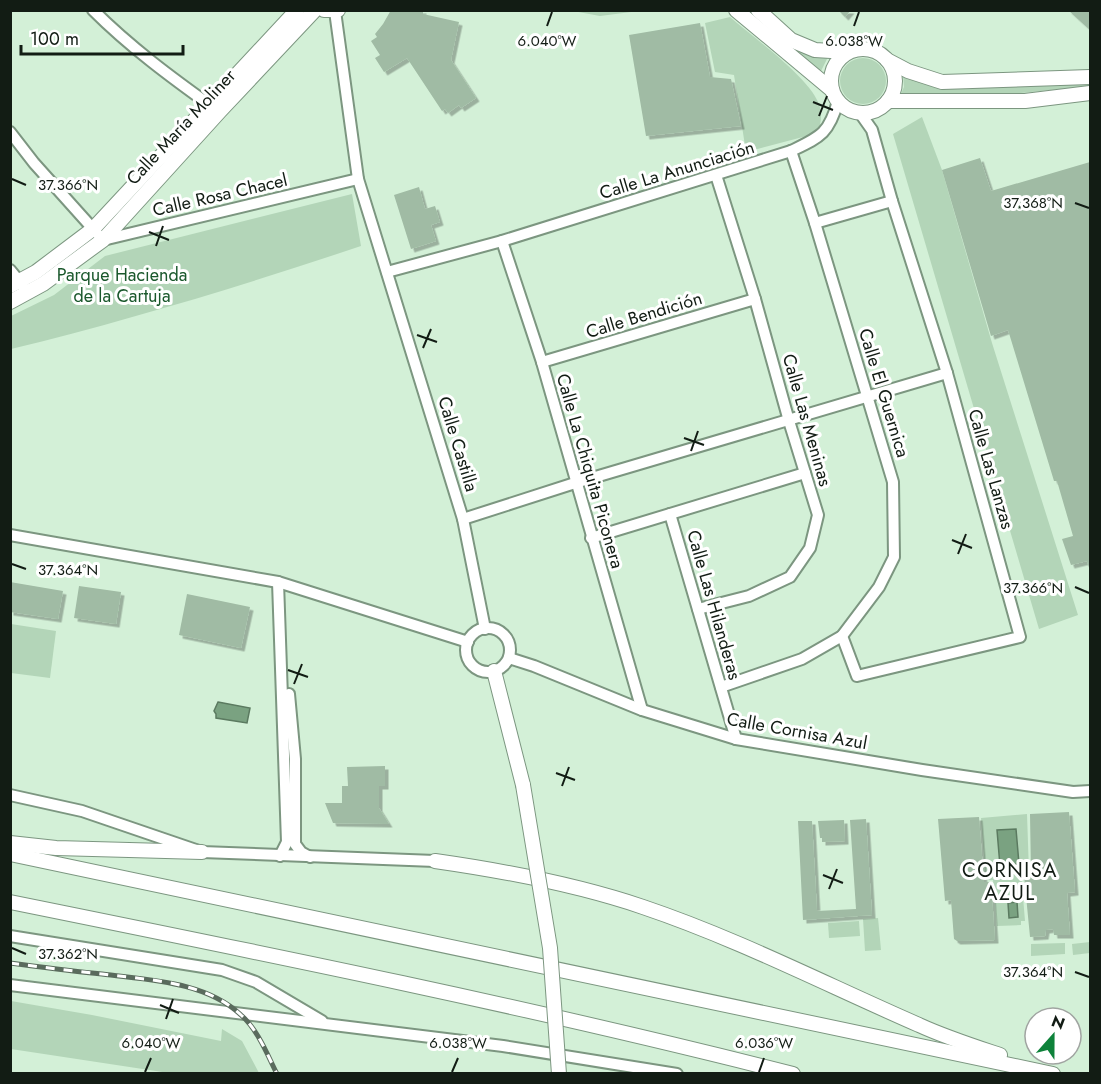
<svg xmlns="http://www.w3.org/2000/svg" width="1101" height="1084" font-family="Jost,sans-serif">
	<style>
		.green { fill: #b3d5b8 }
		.water { fill: #7aa281; stroke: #5b7a60; stroke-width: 1.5 }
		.building { fill: #a0bba4; filter: url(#shadow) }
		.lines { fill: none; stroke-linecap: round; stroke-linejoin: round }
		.street-casing { stroke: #7c9680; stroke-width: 14 }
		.secondary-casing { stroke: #7c9680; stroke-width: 16 }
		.street { stroke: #fff; stroke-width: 10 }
		.secondary { stroke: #fff; stroke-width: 14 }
		.rail-casing { stroke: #5a6b5d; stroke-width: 5 }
		.rail { stroke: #fff; stroke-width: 3; stroke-dasharray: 9; stroke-linecap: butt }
		.secondary-bridge-casing { stroke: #7c9680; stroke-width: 16; stroke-linecap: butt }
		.secondary-bridge { stroke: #fff; stroke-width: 14 }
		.ticks { fill: none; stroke: #121c14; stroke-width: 2 }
		.labels { text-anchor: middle; stroke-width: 6; stroke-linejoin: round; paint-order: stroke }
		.street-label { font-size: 18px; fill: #121c14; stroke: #fff }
		.park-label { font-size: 18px; fill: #1a582c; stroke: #fff }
		.neighbourhood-label { font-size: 20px; letter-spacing: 1.5px; fill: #121c14; stroke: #fff }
		.ticks-label { font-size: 15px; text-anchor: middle; fill: #121c14; stroke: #fff; stroke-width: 6; stroke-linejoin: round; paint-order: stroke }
	</style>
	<defs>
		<filter id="shadow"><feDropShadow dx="3.5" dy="3.5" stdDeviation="0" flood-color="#0004"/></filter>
	</defs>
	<rect width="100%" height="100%" fill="#d3f0d7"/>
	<g class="green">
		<path d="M573 11V10L639 11 600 16Z"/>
		<path d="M744 11H750L797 49 828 57 820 73Z"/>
		<path d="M730 17C753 37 807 76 818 102 823 113 821 122 818 133L746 152 734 75 715 72 705 23Z"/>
		<circle cx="863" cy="81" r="23"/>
		<path d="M903 75 939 87 1090 82V86L1021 93 900 96 904 87Z"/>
		<path d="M922 117 942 170 992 343 1078 615 1039 629 893 134Z"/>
		<path d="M352 194 361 246C245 285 129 320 11 349V316L54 295 105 256Z"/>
		<path d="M11 624 56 631 50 678 11 673Z"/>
		<path d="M1027 814 1029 872 1021 873 1025 921H1021V925L997 926 993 880H986L981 818Z"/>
		<path d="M878 918 881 950 865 951 863 919Z"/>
		<path d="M859 921 860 936 829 938 828 923Z"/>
		<path d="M1090 942V953L1073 955 1072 944Z"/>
		<path d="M1065 943V954L1031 956V944Z"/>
		<path d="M11 1001 92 1015 221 1041 222 1029 242 1041 259 1073H169L11 1049Z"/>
	</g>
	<g class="water">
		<path d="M218 702 250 708 247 723 216 718V714L214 711Z"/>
		<path d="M1016 829 1019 864 1000 866 997 830Z"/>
		<path d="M1017 902 1018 917 1009 918 1008 903Z"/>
	</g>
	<g class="building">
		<path d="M391 10H423V14L459 22 451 60 476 98 461 108 459 105 448 113 445 109 442 111 407 58 384 72 375 58 380 55 371 41 377 37 375 34 383 24Z"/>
		<path d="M838 10H851L845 17Z"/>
		<path d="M1068 10H1090V30Z"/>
		<path d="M700 23 710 77 731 79 741 126 646 136 629 35Z"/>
		<path d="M980 158 991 191 1090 162V571L1087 561 1071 565 1062 539 1073 536 1057 481H1054L1008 330 991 336 942 170Z"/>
		<path d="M419 187 425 209 435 206 440 222 431 225 436 241 411 249 394 195Z"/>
		<path d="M10 582 63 591 58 619 10 612Z"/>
		<path d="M79 586 121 592 116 624 74 618Z"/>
		<path d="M187 594 250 607 241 648 179 635Z"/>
		<path d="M385 766V786H379V808L389 824 333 823 325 803H342V786H348L347 767Z"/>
		<path d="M1069 812 1075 892 1067 893 1070 935H1054L1053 929 1046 930 1045 936 1030 937 1024 875 1031 874 1030 814Z"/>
		<path d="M979 817 984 882H991L995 940 957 941 954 939 951 900 945 901 938 819Z"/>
		<path d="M866 819 872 915 803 920 798 821H812L817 911 856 909 850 820Z"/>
		<path d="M844 820 845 841 822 842V838H820L818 821Z"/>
	</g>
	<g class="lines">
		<g class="street-casing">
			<g id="street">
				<path d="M93 10C130 47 172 78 214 108"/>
				<path d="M335 11 358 179 463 519 485 629"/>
				<path d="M10 132 34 163 103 240 358 179"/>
				<path d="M815 223 892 201"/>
				<path d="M502 241 542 362 642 710"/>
				<path d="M10 270 23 286"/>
				<path d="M387 272 502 241 791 151C820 137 829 134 838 101"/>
				<path d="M542 362 755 299"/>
				<path d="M670 514 736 739"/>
				<path d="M463 519 575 483 947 373"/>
				<path d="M10 535 278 582 468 642"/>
				<path d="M591 538 805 473"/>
				<path d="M278 582 287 842 280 856"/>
				<path d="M698 609 749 596 790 577 810 548 818 515 789 421 755 299 716 175"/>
				<circle cx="488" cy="650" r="22"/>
				<path d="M842 636 857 676 1020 637 947 373 892 201 872 130 860 113"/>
				<path d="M509 658 534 666 642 710 736 739 922 770 1073 792 1090 791"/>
				<path d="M721 687 802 659 842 636 879 587 894 557 893 482 815 223 791 151"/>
				<path d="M289 694 295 759V844L301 852 310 857"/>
				<path d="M10 795 82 811 202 852 435 861"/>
				<path d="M10 936 222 970 256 982 322 1021"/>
				<path d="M10 985 503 1046 677 1074"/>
			</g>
		</g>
		<g class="secondary-casing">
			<g id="secondary">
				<path d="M324 10H338"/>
				<path d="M736 10 832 90"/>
				<path d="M758 10 791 40 815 50 847 52"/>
				<circle cx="863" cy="81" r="32"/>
				<path d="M887 60 908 71 942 82 1090 77"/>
				<path d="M888 101H1025L1090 93"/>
				<path d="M10 286 36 272 93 229 297 10"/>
				<path d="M10 302 43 284 103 240 220 111 315 10"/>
				<path d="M494 671 523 785"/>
				<path d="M10 843 56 848 202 852"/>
				<path d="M10 854 1053 1074"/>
				<path d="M435 861C505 871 575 884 643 907 738 939 827 985 919 1025 945 1037 973 1046 1000 1055"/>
				<path d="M10 902C272 955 534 1008 793 1074"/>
			</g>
		</g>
		<use href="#street" class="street"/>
		<use href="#secondary" class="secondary"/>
		<g class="rail-casing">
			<path id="rail" d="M10 963C41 967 71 971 102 974 148 980 205 981 241 1015 258 1030 267 1054 277 1074"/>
		</g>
		<use href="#rail" class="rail"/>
		<g class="secondary-bridge-casing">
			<path id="secondary-bridge" d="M523 785 550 948 559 1074"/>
		</g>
		<use href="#secondary-bridge" class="secondary-bridge"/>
	</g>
	<path class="ticks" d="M547 26 552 12M854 26 859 12M813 102 833 110M819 116 827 96M12 179 26 185M1075 203 1089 208M149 232 169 240M156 246 163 226M417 335 437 342M423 348 431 329M684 438 704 445M691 451 698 431M952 540 972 548M958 554 966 534M12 564 26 569M1075 587 1089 593M288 670 308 677M294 684 302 664M556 773 575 780M562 786 569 767M823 875 843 883M829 889 837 869M12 948 26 954M1075 972 1089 977M160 1005 179 1013M166 1019 173 999M145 1072 151 1058M452 1072 458 1058M759 1072 764 1058"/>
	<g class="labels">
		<g class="street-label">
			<text transform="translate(181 127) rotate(-47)" y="6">Calle María Moliner</text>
			<text transform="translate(677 170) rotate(-17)" y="6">Calle La Anunciación</text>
			<text transform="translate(220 195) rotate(-13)" y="6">Calle Rosa Chacel</text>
			<text transform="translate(644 315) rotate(-17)" y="6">Calle Bendición</text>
			<text transform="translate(884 393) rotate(73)" y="6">Calle El Guernica</text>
			<text transform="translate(807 420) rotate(74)" y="6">Calle Las Meninas</text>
			<text transform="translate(458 444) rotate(73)" y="6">Calle Castilla</text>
			<text transform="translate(991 469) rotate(74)" y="6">Calle Las Lanzas</text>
			<text transform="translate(590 471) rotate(74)" y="6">Calle La Chiquita Piconera</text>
			<text transform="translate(714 605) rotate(74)" y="6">Calle Las Hilanderas</text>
			<text transform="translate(797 731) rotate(10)" y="6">Calle Cornisa Azul</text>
		</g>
		<g class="park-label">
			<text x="122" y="281">Parque Hacienda<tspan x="122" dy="21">de la Cartuja</tspan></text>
		</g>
		<g class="neighbourhood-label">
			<text x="1010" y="877">CORNISA<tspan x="1010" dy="23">AZUL</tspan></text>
		</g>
	</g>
	<g class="ticks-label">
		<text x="547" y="46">6.040°W</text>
		<text x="854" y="46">6.038°W</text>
		<text x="68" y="190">37.366°N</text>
		<text x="1033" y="208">37.368°N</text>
		<text x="68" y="575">37.364°N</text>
		<text x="1033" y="593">37.366°N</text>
		<text x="68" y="959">37.362°N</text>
		<text x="1033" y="977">37.364°N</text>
		<text x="151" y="1048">6.040°W</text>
		<text x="458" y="1048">6.038°W</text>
		<text x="764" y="1048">6.036°W</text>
	</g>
	<rect width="1101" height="1084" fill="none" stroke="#121c14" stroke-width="24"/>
	<g transform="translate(1053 1036) rotate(21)"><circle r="28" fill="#ffffff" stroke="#a0a4a1" stroke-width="1.5"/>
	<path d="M0-4.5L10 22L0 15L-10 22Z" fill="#0e823a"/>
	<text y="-9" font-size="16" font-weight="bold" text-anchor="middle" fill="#121c14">N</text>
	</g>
	<path d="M21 45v9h162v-9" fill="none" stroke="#121c14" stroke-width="3"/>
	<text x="30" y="45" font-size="18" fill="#121c14" stroke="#ffffff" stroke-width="4.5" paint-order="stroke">100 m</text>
</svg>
